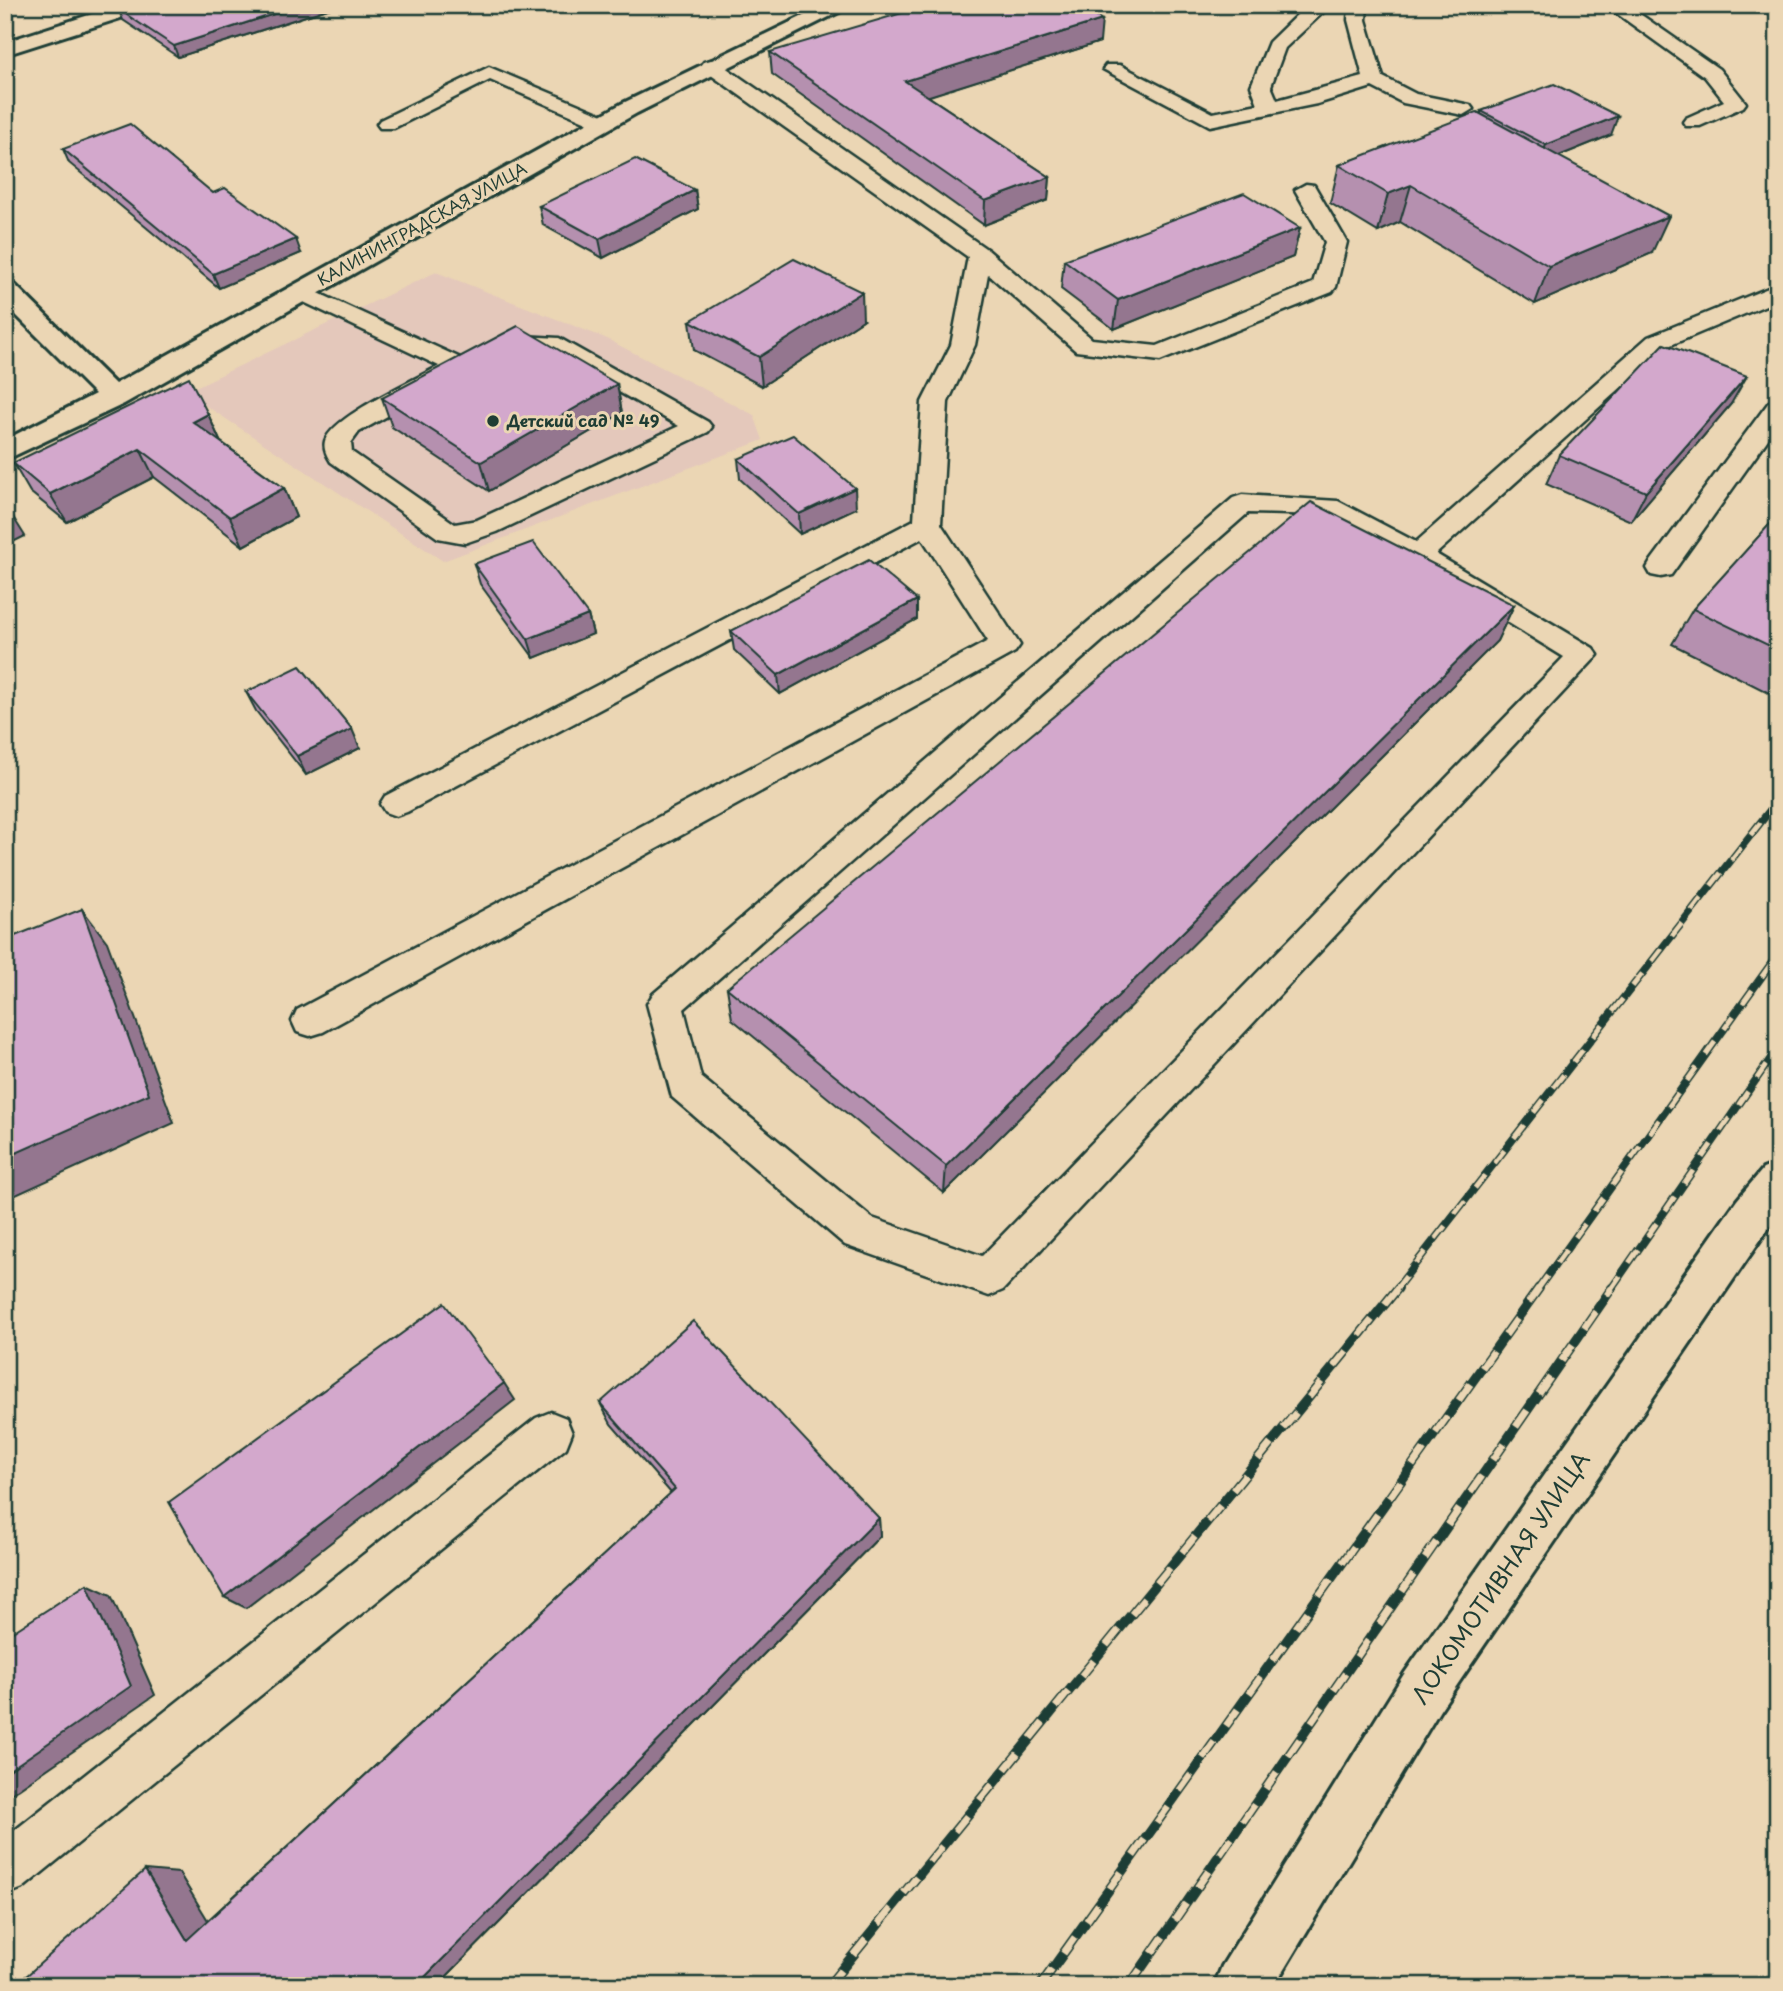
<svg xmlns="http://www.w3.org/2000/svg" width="1783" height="1991" font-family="'Playpen Sans',sans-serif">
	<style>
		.built { fill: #e4c8bb }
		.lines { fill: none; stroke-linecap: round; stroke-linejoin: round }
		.lane-casing { stroke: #1f3d34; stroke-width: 5 }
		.street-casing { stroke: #1f3d34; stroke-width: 6 }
		.secondary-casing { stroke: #1f3d34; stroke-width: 6 }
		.lane { fill: #ebd6b4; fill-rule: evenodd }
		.street { fill: #ebd6b4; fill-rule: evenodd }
		.secondary { fill: #ebd6b4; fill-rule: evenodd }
		.rail-far1-casing { stroke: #1f3d34; stroke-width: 8 }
		.rail-casing { stroke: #1f3d34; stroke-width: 10 }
		.rail-far1 { stroke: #ebd6b4; stroke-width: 5; stroke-dasharray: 16; stroke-linecap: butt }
		.rail { stroke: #ebd6b4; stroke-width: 7; stroke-dasharray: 20; stroke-linecap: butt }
		.wall { fill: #b590af; stroke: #1f3d34; stroke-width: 2 }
		.shaded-wall { fill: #94768f; stroke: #1f3d34; stroke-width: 2 }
		.building { fill: #d3a8cc; stroke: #1f3d34; stroke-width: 2 }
		.poi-dot { fill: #1f3d34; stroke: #ebd6b4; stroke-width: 2.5 }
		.labels { text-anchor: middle; stroke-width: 6; stroke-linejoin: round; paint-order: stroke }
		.far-street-label { font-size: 16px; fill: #1f3d34; stroke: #ebd6b4 }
		.far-poi-label { font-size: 16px; font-weight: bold; fill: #1f3d34; stroke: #ebd6b4; text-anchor: start }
		.near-street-label { font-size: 23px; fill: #1f3d34; stroke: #ebd6b4 }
	</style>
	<rect width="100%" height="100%" fill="#ebd6b4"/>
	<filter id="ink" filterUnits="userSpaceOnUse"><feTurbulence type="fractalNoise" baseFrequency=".0143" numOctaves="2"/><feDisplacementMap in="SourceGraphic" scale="14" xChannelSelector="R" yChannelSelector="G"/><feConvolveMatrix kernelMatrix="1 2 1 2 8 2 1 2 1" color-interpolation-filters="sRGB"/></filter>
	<g filter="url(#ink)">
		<path class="built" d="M436 272 605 338 754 415 763 440 443 561 185 392Z"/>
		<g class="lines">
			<g class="lane-casing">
				<g id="lane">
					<path d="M1307 5H1331L1285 48 1271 86 1277 100 1363 77 1348 20 1349 5H1367L1366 20 1383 77 1416 94 1470 105 1473 109 1463 115 1403 103 1372 87 1317 104 1210 126 1103 69 1106 65H1120L1213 113 1258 104 1251 86 1269 42Z"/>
					<path d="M1605 5H1627L1719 69 1746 103 1743 107 1700 126H1686L1683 122 1686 118 1724 101 1705 77Z"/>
					<path d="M711 60 718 62 988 250 1092 339 1157 346 1313 283 1325 242 1295 190 1306 184 1314 185 1347 242 1336 287 1332 292 1160 361 1076 351 988 274 975 345 948 402 941 524 1020 645 1015 652 323 1032 310 1036 297 1032 292 1021 297 1010 988 641 922 538 407 812 396 816 385 812 380 804 385 796 914 520 922 402 951 345 968 257 704 70 701 66 704 62Z"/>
					<path d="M489 67 610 118 613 122 610 126H596L490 80 394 128H380L377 124 380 120Z"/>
					<path d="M1778 284V300L1666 347 1436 554 1593 648 1598 655 1003 1290 989 1296 845 1245 672 1097 647 1004 653 994 1233 498 1242 495 1338 501 1416 542 1648 337ZM1248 513 1323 515 1408 561 1564 657 982 1256 872 1218 701 1077 684 1009Z"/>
					<path d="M301 285 467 361 470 366 467 371 359 432 351 443 352 452 455 524 477 520 679 426 545 350C528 350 508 358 492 354L489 349 492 344 522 336 559 338 708 422 712 427 708 432 497 532 465 543 438 538 331 462C327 456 323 449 325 441 333 416 415 380 439 366L293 297 289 292 293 287Z"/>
					<path d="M1778 399V425L1671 575 1661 577 1651 575 1647 568 1651 561 1769 402Z"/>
					<path d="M551 1412 566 1418 572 1433 566 1448 23 1888 5 1895V1838L536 1418Z"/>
				</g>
			</g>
			<g class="street-casing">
				<g id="street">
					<path d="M120 5H152L149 9 5 55V42Z"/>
					<path d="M826 5H853L637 113 124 404 5 460V440L95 394 5 304V281L14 284 115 384 621 104Z"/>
				</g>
			</g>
			<g class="secondary-casing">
				<path id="secondary" d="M1778 1163V1214L1440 1710 1274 1986H1214L1222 1966 1404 1674 1737 1200 1763 1169Z"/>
			</g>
			<use href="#lane" class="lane"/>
			<use href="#street" class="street"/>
			<use href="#secondary" class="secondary"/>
			<g class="rail-far1-casing">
				<g id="rail-far1">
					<path d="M1396 1289 1778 800"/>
					<path d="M1538 1289 1778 954"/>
					<path d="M1611 1289 1778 1048"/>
				</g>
			</g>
			<g class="rail-casing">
				<g id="rail">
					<path d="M828 1986 1398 1288"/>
					<path d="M1040 1986 1539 1288"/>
					<path d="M1129 1986 1612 1288"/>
				</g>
			</g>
			<use href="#rail-far1" class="rail-far1"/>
			<use href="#rail" class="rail"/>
		</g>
		<g class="wall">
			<path d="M340 5 178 57 123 20 118 9Z"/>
			<path d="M1100 42 928 96 1050 177 1048 200 984 225 772 74 770 52Z"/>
			<path d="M1481 111 1611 135 1559 156 1652 253 1535 304 1400 222 1378 232 1330 203 1339 165 1481 113Z"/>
			<path d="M63 149 213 193 301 253 219 288 69 163Z"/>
			<path d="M695 190 698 209 603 258 543 225 539 206Z"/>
			<path d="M1300 228 1293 257 1114 329 1061 289 1064 260Z"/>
			<path d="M863 320 762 386 694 350 690 321Z"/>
			<path d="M617 384 622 413 489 491 392 427 382 398Z"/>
			<path d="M1731 404 1631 521 1546 484 1559 455Z"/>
			<path d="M208 414 220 441 284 488 296 517 243 546 154 477 67 522 30 492 13 463Z"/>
			<path d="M738 459 856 508 800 534 740 479Z"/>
			<path d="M1778 515V682L1769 693 1672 644 1693 609Z"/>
			<path d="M474 564 588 615 593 634 534 658 480 584Z"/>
			<path d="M917 600V619L780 694 734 650 731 631Z"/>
			<path d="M1514 605 1497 641 944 1193 732 1019 727 988Z"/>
			<path d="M246 692 360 748 306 775 256 711Z"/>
			<path d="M600 1403 879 1518 880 1536 437 1986H15L179 1873 207 1921 671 1493 611 1424Z"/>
		</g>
		<g class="shaded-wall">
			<path d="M302 5H340L178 57 174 46Z"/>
			<path d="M1102 20 1100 42 904 104 905 81Z"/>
			<path d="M1618 116 1611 135 1539 164 1546 145Z"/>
			<path d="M1050 177 1048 200 984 225 985 201Z"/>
			<path d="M1411 185 1400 222 1378 232 1388 194Z"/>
			<path d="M695 190 698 209 603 258 599 239Z"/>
			<path d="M1669 216 1652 253 1535 304 1549 266Z"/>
			<path d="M1300 228 1293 257 1114 329 1118 300Z"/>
			<path d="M296 239 301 253 219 288 213 274Z"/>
			<path d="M862 292 863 320 762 386 759 357Z"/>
			<path d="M1747 376 1731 404 1631 521 1646 492Z"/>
			<path d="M617 384 622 413 489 491 481 462Z"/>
			<path d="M208 414 221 443 193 422Z"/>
			<path d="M140 449 154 477 67 522 50 494Z"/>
			<path d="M284 488 296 517 243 546 230 517Z"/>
			<path d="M855 488 856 508 800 534 799 514Z"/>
			<path d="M13 517 25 536 5 546V521Z"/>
			<path d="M917 600V619L780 694 778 675Z"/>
			<path d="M1514 605 1497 641 944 1193 946 1166Z"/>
			<path d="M588 615 593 634 534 658 528 639Z"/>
			<path d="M352 729 360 748 306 775 297 756Z"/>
			<path d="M82 909 107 942 174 1123 5 1200V1158Z"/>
			<path d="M504 1383 515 1400 246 1608 224 1597Z"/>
			<path d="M879 1518 880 1536 437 1986H416Z"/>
			<path d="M87 1584 111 1595 155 1695 5 1798V1773Z"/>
			<path d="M5 1609 14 1658 5 1655Z"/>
			<path d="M145 1870 179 1873 220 1940H187Z"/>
		</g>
		<g class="building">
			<path d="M131 5H302L174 46 118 9Z"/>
			<path d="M929 5H1078L1102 20 905 81 1050 177 985 201 770 52Z"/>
			<path d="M1554 84 1618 116 1546 145 1481 111Z"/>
			<path d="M1477 112 1669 216 1549 266 1411 185 1388 194 1339 165Z"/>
			<path d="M130 124 213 193 225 188 296 239 213 274 63 149Z"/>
			<path d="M635 159 695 190 599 239 539 206Z"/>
			<path d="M1244 193 1300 228 1118 300 1064 260Z"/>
			<path d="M794 259 862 292 759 357 690 321Z"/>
			<path d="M518 326 617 384 481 462 382 398Z"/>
			<path d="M1664 344 1747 376 1646 492 1559 455Z"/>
			<path d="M189 377 208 414 193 422 284 488 230 517 140 449 50 494 13 463Z"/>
			<path d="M793 435 855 488 799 514 738 459Z"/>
			<path d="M1311 502 1514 605 946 1166 727 988Z"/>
			<path d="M5 510 13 517 5 521Z"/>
			<path d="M1778 515V650L1693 609Z"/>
			<path d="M533 542 588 615 528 639 474 564Z"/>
			<path d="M869 560 917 600 778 675 731 631Z"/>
			<path d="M300 666 352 729 297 756 246 692Z"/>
			<path d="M82 909 149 1094 5 1158V940Z"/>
			<path d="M444 1303 504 1383 224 1597 169 1502Z"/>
			<path d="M693 1321 879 1518 416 1986H15L145 1870 187 1940 675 1489 600 1403Z"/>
			<path d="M87 1584 131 1686 5 1773V1637Z"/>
		</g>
	</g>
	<circle class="poi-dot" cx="493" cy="421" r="7"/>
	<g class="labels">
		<g class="far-street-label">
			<text transform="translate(422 224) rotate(-29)" y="6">КАЛИНИНГРАДСКАЯ УЛИЦА</text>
		</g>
		<g class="far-poi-label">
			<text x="507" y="427">Детский сад № 49</text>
		</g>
		<g class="near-street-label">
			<text transform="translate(1501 1578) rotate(-56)" y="8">ЛОКОМОТИВНАЯ УЛИЦА</text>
		</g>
	</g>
	<rect width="1783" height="1991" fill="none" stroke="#ebd6b4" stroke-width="28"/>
	<rect x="14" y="14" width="1755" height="1963" fill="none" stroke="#1f3d34" stroke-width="2.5" filter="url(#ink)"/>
</svg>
